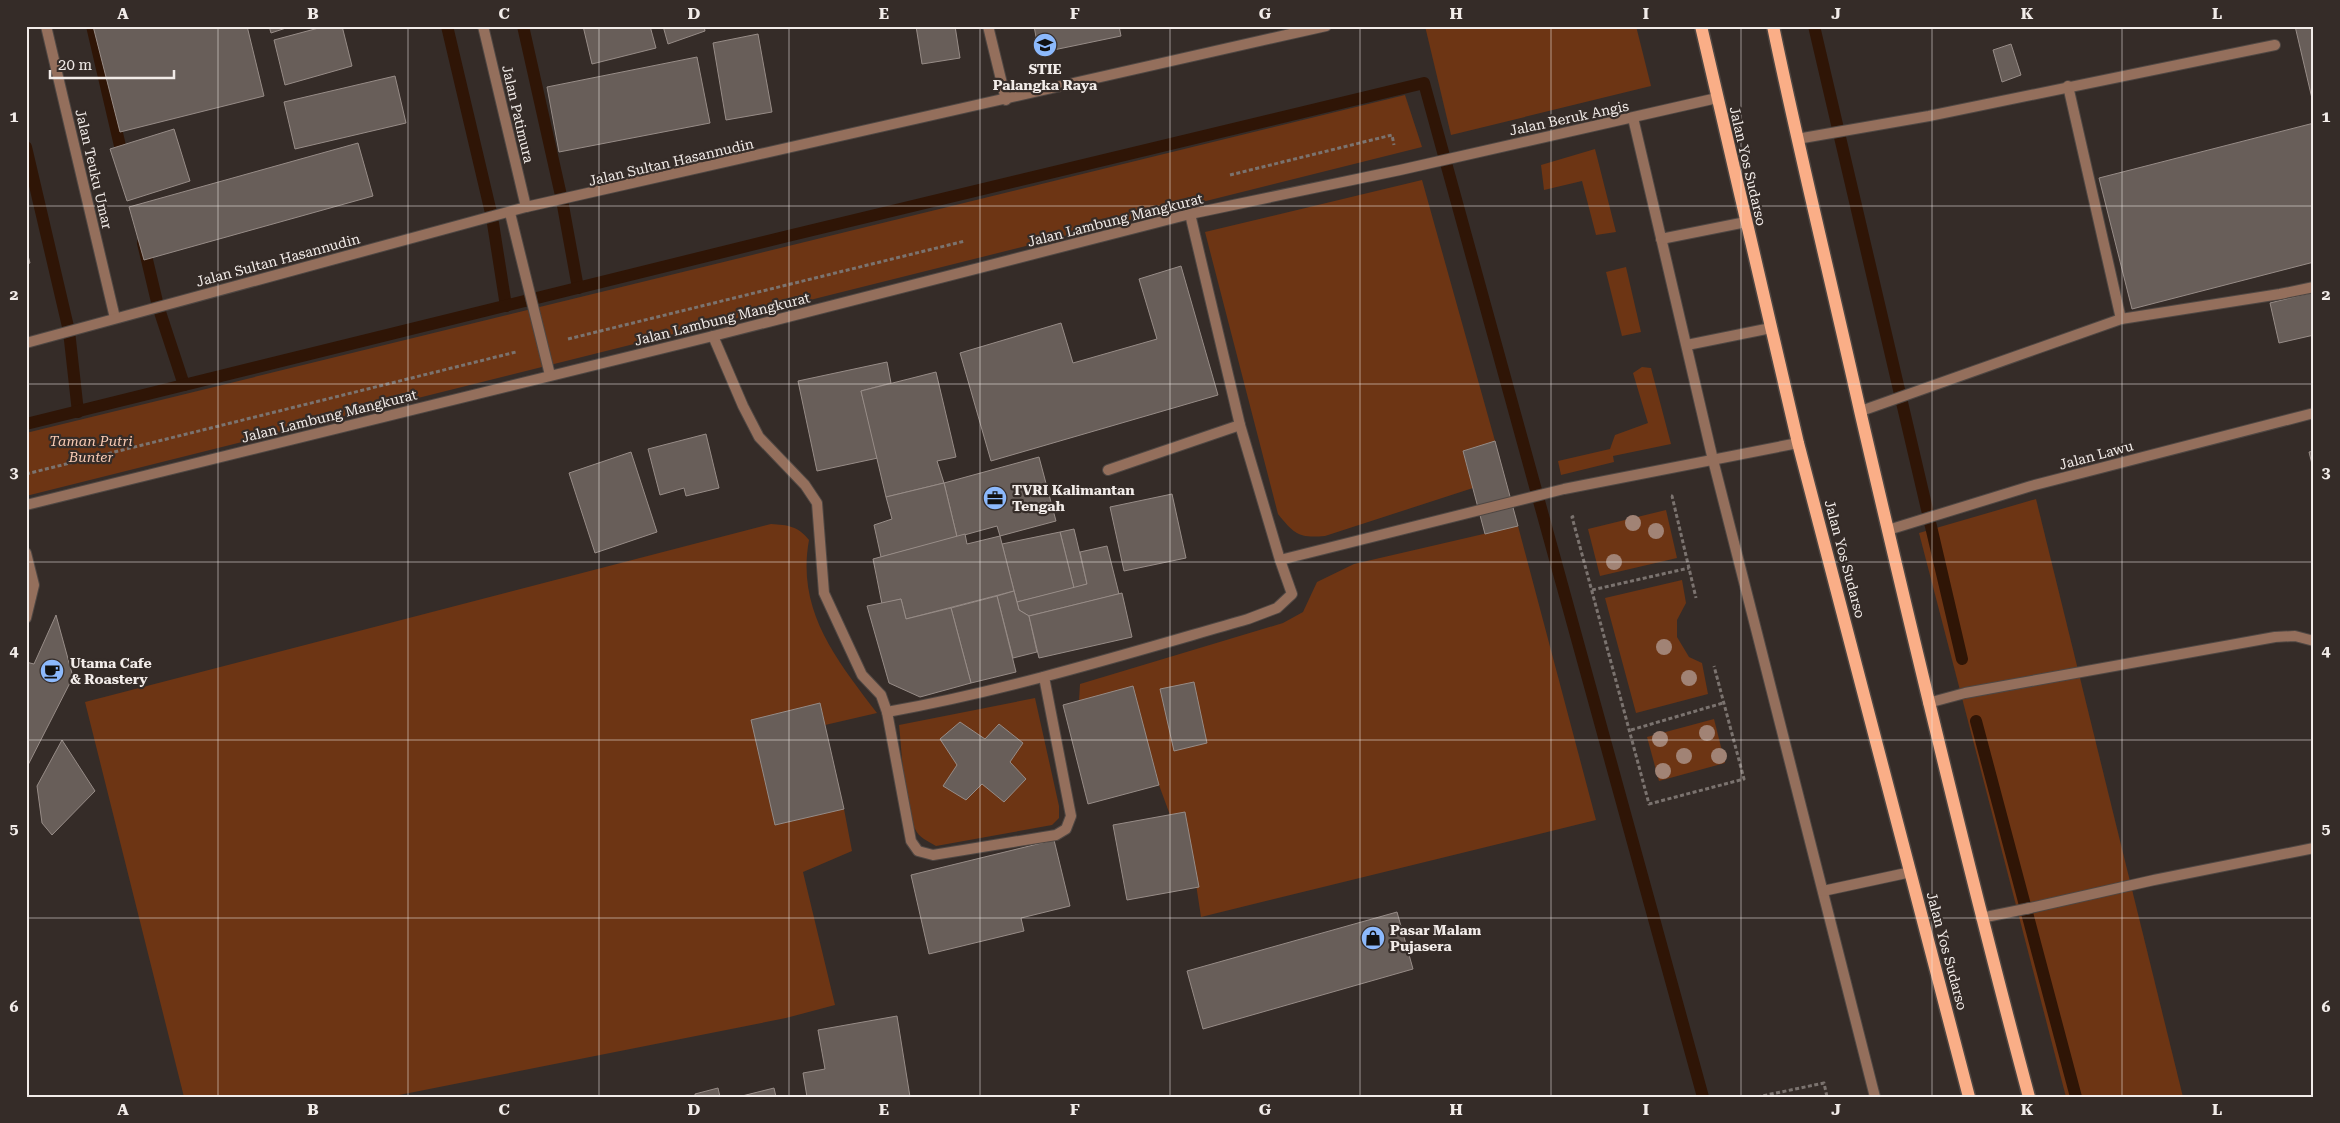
<svg xmlns="http://www.w3.org/2000/svg" width="2340" height="1123" font-family="'Roboto Serif',serif">
	<style>
		.green { fill: #6d3514 }
		.lines { fill: none; stroke-linecap: round; stroke-linejoin: round }
		.stream { stroke: #2f1506; stroke-width: 12 }
		.building { fill: #685e59; stroke: #978c87 }
		.service-casing { stroke: #4f4743; stroke-width: 12 }
		.minor-casing { stroke: #4f4743; stroke-width: 12 }
		.tertiary-casing { stroke: #4f4743; stroke-width: 12 }
		.primary-casing { stroke: #4f4743; stroke-width: 15 }
		.path { stroke: #7b736f; stroke-width: 3; stroke-dasharray: 4 2.5; stroke-linecap: butt }
		.service { stroke: #946f5c; stroke-width: 10 }
		.minor { stroke: #946f5c; stroke-width: 10 }
		.tertiary { stroke: #946f5c; stroke-width: 10 }
		.primary { stroke: #faae87; stroke-width: 12 }
		.tree { fill: #a18375 }
		.grid { fill: none; stroke: #f2ece9; stroke-width: 1; stroke-opacity: 0.55 }
		.labels { text-anchor: middle; stroke-width: 4.5; stroke-linejoin: round; paint-order: stroke }
		.poi-label { font-size: 14px; font-weight: bold; fill: #f2ece9; stroke: #352c28; text-anchor: start }
		.street-label { font-size: 14px; fill: #f2ece9; stroke: #352c28 }
		.park-label { font-size: 14px; font-style: italic; fill: #f9cbb4; stroke: #352c28 }
		.neatline { fill: none; stroke: #f2ece9; stroke-width: 2 }
		.grid-label { font-size: 16px; text-anchor: middle; font-weight: bold; fill: #f2ece9 }
	</style>
	<rect width="100%" height="100%" fill="#352c28"/>
	<g class="green">
		<path d="M1425 26H1636L1651 86 1451 135Z"/>
		<path d="M1405 95 1422 147 26 496V433Z"/>
		<path d="M1595 149 1616 232 1596 235 1582 181 1544 190 1541 165Z"/>
		<path d="M1422 180 1495 441 1463 451 1473 488 1325 536C1299 538 1295 535 1278 514L1205 232Z"/>
		<path d="M1626 267 1641 332 1622 336 1606 272Z"/>
		<path d="M1642 367 1651 368 1671 444 1613 456 1614 462 1561 475 1558 461 1610 449 1615 435 1648 423 1633 373Z"/>
		<path d="M2036 499 2183 1097H2066L1919 533Z"/>
		<path d="M1666 510 1677 558 1600 576 1588 529Z"/>
		<path d="M771 524C788 525 798 526 809 540 796 611 837 660 877 713L825 725 820 703 751 720 775 825 844 809 852 851 803 872 835 1005 786 1018 389 1097H184L85 702Z"/>
		<path d="M1518 526 1596 820 1201 917 1185 812 1170 815 1159 785 1133 687 1079 701 1080 684 1283 623 1303 612 1317 582 1354 564Z"/>
		<path d="M1682 580 1686 603 1677 620V637L1689 657 1702 663 1708 694 1636 713 1605 598Z"/>
		<path d="M1035 698 1059 806V818L1052 825 936 846C928 841 919 838 915 829 904 807 902 751 899 725Z"/>
		<path d="M1714 719 1725 763 1659 781 1647 737Z"/>
	</g>
	<g class="lines">
		<g class="stream">
			<path d="M92 26 124 163"/>
			<path d="M447 26 492 217 506 306"/>
			<path d="M523 26 562 200 578 288"/>
			<path d="M1814 26 1962 659"/>
			<path d="M26 147 69 331 78 412"/>
			<path d="M143 243 158 306 184 385"/>
			<path d="M26 424 788 236 1424 83 1703 1097"/>
			<path d="M1976 721 2076 1097"/>
		</g>
	</g>
	<g class="building">
		<path d="M93 26H247L264 96 120 132Z"/>
		<path d="M269 26H292L271 33Z"/>
		<path d="M326 26H342L352 66 285 85 274 40Z"/>
		<path d="M583 26H650L656 48 592 64Z"/>
		<path d="M663 26H704L705 31 668 44Z"/>
		<path d="M916 26H955L960 58 922 64Z"/>
		<path d="M1034 26H1119L1121 36 1039 53Z"/>
		<path d="M2295 26H2314V107Z"/>
		<path d="M758 34 772 112 726 120 713 43Z"/>
		<path d="M2011 44 2021 75 2002 82 1993 50Z"/>
		<path d="M697 57 710 123 559 152 547 87Z"/>
		<path d="M395 76 406 123 295 149 284 102Z"/>
		<path d="M2314 123V262L2132 309 2099 178Z"/>
		<path d="M174 129 190 181 127 201 110 149Z"/>
		<path d="M358 143 373 196 144 260 129 207Z"/>
		<path d="M26 248 30 263 26 264Z"/>
		<path d="M1181 266 1218 395 991 461 960 353 1061 323 1073 363 1157 339 1139 279Z"/>
		<path d="M2314 292V335L2279 343 2270 303Z"/>
		<path d="M887 362 891 383 861 391 878 458 817 471 798 381Z"/>
		<path d="M936 372 956 457 937 461 944 483 886 497 861 391Z"/>
		<path d="M706 434 719 488 686 496 684 488 660 495 648 449Z"/>
		<path d="M1495 441 1518 526 1485 534 1463 451Z"/>
		<path d="M2314 451V472L2309 452Z"/>
		<path d="M631 452 657 532 595 553 569 473Z"/>
		<path d="M1039 457 1056 521 1000 536 997 526 957 537 944 483Z"/>
		<path d="M944 483 957 537 881 557 874 525 892 519 886 497Z"/>
		<path d="M1172 494 1186 558 1124 571 1110 507Z"/>
		<path d="M1074 529 1087 584 1074 588 1060 532Z"/>
		<path d="M1060 532 1074 588 1017 602 1002 544Z"/>
		<path d="M965 534 967 544 1000 536 1014 591 906 619 901 599 882 604 873 559Z"/>
		<path d="M1107 546 1119 594 1029 616 1019 610 1017 602 1087 584 1080 552Z"/>
		<path d="M1014 591 1019 610 1029 616 1037 652 1013 658 997 596Z"/>
		<path d="M1122 593 1132 637 1039 658 1029 616Z"/>
		<path d="M997 596 1016 672 971 683 951 608Z"/>
		<path d="M901 599 906 619 951 608 971 683 920 697 889 683 867 606Z"/>
		<path d="M56 615 73 677 26 769V662L34 664Z"/>
		<path d="M1194 682 1207 743 1174 751 1160 689Z"/>
		<path d="M1133 686 1159 785 1088 804 1063 705Z"/>
		<path d="M820 703 844 809 775 825 751 720Z"/>
		<path d="M960 722 985 739 999 724 1023 743 1010 762 1026 779 1004 802 982 784 966 800 943 786 957 765 940 739Z"/>
		<path d="M62 740 95 791 52 835 42 823 37 786Z"/>
		<path d="M1185 812 1199 887 1127 900 1113 825Z"/>
		<path d="M1054 840 1070 906 1021 918 1024 931 929 954 911 875Z"/>
		<path d="M1397 912 1413 969 1203 1029 1187 971Z"/>
		<path d="M897 1016 910 1097H807L803 1073 825 1069 818 1030Z"/>
		<path d="M718 1088 720 1097H695V1094Z"/>
		<path d="M774 1088 776 1097H738Z"/>
	</g>
	<g class="lines">
		<g class="service-casing">
			<g id="service">
				<path d="M2068 86 2121 319"/>
				<path d="M1797 139 1929 116 2275 45"/>
				<path d="M1190 214 1240 425 1280 560"/>
				<path d="M713 336 743 406 759 437 805 485 817 503 824 593 862 675 881 695 887 712C1010 690 1129 653 1248 619L1277 608 1292 594 1280 560 1564 489 1798 443"/>
				<path d="M1861 411 2121 319 2280 294 2314 287"/>
				<path d="M1108 470 1240 425"/>
				<path d="M26 553 34 585 26 618"/>
				<path d="M1928 703 1965 693 2275 637 2295 636 2314 641"/>
				<path d="M887 712 911 841 918 851 933 855 1056 835 1066 829 1071 816 1044 677"/>
				<path d="M2026 909 2154 880 2314 848"/>
				<path d="M1981 918 2030 908"/>
			</g>
		</g>
		<g class="minor-casing">
			<g id="minor">
				<path d="M46 26 115 318"/>
				<path d="M483 26 526 207"/>
				<path d="M988 26 1006 100"/>
				<path d="M1633 118 1713 460 1875 1097"/>
				<path d="M510 213 550 375"/>
				<path d="M1661 239 1746 222"/>
				<path d="M1687 345 1771 328"/>
				<path d="M1888 530 2031 486 2314 413"/>
				<path d="M1823 891 1911 872"/>
			</g>
		</g>
		<g class="tertiary-casing">
			<g id="tertiary">
				<path d="M26 343 526 207 1326 26"/>
				<path d="M26 505 713 336 1190 214 1400 170 1717 98"/>
			</g>
		</g>
		<g class="primary-casing">
			<g id="primary">
				<path d="M1701 26 1798 443 1969 1097"/>
				<path d="M1773 26C1800 156 1832 285 1861 415 1914 643 1968 870 2029 1097"/>
			</g>
		</g>
		<g class="path">
			<path d="M1230 175 1392 135 1394 145"/>
			<path d="M568 339 965 241"/>
			<path d="M26 474 516 352"/>
			<path d="M1671 496H1672L1696 598"/>
			<path d="M1574 516 1572 517 1649 804 1744 779 1714 666"/>
			<path d="M1592 590 1689 568"/>
			<path d="M1631 730 1723 703"/>
			<path d="M1757 1097 1824 1083 1827 1097"/>
		</g>
		<use href="#service" class="service"/>
		<use href="#minor" class="minor"/>
		<use href="#tertiary" class="tertiary"/>
		<use href="#primary" class="primary"/>
	</g>
	<g class="tree">
		<circle cx="1633" cy="523" r="8"/>
		<circle cx="1656" cy="531" r="8"/>
		<circle cx="1614" cy="562" r="8"/>
		<circle cx="1664" cy="647" r="8"/>
		<circle cx="1689" cy="678" r="8"/>
		<circle cx="1707" cy="733" r="8"/>
		<circle cx="1660" cy="739" r="8"/>
		<circle cx="1684" cy="756" r="8"/>
		<circle cx="1719" cy="756" r="8"/>
		<circle cx="1663" cy="771" r="8"/>
	</g>
	<path class="grid" d="M218 26V1097M408 26V1097M599 26V1097M789 26V1097M980 26V1097M1170 26V1097M1360 26V1097M1551 26V1097M1741 26V1097M1932 26V1097M2122 26V1097M26 206H2314M26 384H2314M26 562H2314M26 740H2314M26 918H2314"/>
	<defs>
		<g id="school-disc" transform="scale(1.25)"><circle r="9.5" fill="#8cb9fc" stroke="#352c28"/><path d="M0-5L7-2L0 1L-7-2ZM-4 1L0 2.5L4 1V4Q0 6-4 4Z" fill="#111"/></g>
		<g id="office-disc" transform="scale(1.25)"><circle r="9.5" fill="#8cb9fc" stroke="#352c28"/><path d="M-6-3h4V-5.5h4V-3h4V5H-6ZM-1-4.5V-3h2v-1.5ZM-6 0V1H6V0Z" fill="#111"/></g>
		<g id="cafe-disc" transform="scale(1.25)"><circle r="9.5" fill="#8cb9fc" stroke="#352c28"/><path d="M-5.5-4.5H6V0H3Q3 3.5 0 3.5H-2.5Q-5.5 3.5-5.5 0ZM3-3.2v2h1.7v-2ZM-6 4.5H4V6H-6Z" fill="#111"/></g>
		<g id="shop-disc" transform="scale(1.25)"><circle r="9.5" fill="#8cb9fc" stroke="#352c28"/><path d="M-5-2.5h2.3a2.7 3.5 0 0 1 5.4 0H5L5.5 6h-11ZM-1.5-2.5h3a1.5 2.3 0 0 0-3 0Z" fill="#111"/></g>
	</defs>
	<g fill-rule="evenodd">
		<use href="#school-disc" x="1045" y="45"/>
		<use href="#office-disc" x="995" y="498"/>
		<use href="#cafe-disc" x="52" y="671"/>
		<use href="#shop-disc" x="1373" y="938"/>
	</g>
	<g class="labels">
		<g class="poi-label">
			<text x="1045" y="74" text-anchor="middle">STIE<tspan x="1045" dy="16">Palangka Raya</tspan></text>
			<text x="1012" y="495">TVRI Kalimantan<tspan x="1012" dy="16">Tengah</tspan></text>
			<text x="70" y="668">Utama Cafe<tspan x="70" dy="16">&amp; Roastery</tspan></text>
			<text x="1390" y="935">Pasar Malam<tspan x="1390" dy="16">Pujasera</tspan></text>
		</g>
		<g class="street-label">
			<text transform="translate(518 114) rotate(77)" y="5">Jalan Patimura</text>
			<text transform="translate(1569 118) rotate(-12)" y="5">Jalan Beruk Angis</text>
			<text transform="translate(671 162) rotate(-13)" y="5">Jalan Sultan Hasannudin</text>
			<text transform="translate(1748 166) rotate(77)" y="5">Jalan Yos Sudarso</text>
			<text transform="translate(94 169) rotate(77)" y="5">Jalan Teuku Umar</text>
			<text transform="translate(1115 220) rotate(-14)" y="5">Jalan Lambung Mangkurat</text>
			<text transform="translate(278 260) rotate(-15)" y="5">Jalan Sultan Hasannudin</text>
			<text transform="translate(722 319) rotate(-14)" y="5">Jalan Lambung Mangkurat</text>
			<text transform="translate(329 416) rotate(-14)" y="5">Jalan Lambung Mangkurat</text>
			<text transform="translate(2096 455) rotate(-15)" y="5">Jalan Lawu</text>
			<text transform="translate(1845 559) rotate(75)" y="5">Jalan Yos Sudarso</text>
			<text transform="translate(1947 951) rotate(75)" y="5">Jalan Yos Sudarso</text>
		</g>
		<g class="park-label">
			<text x="91" y="446">Taman Putri<tspan x="91" dy="16">Bunter</tspan></text>
		</g>
	</g>
	<rect width="2340" height="1123" fill="none" stroke="#352c28" stroke-width="55"/>
	<path d="M50 70v8h124v-8" fill="none" stroke="#f2ece9" stroke-width="2.5"/>
	<text x="58" y="70" font-size="15" fill="#f2ece9" stroke="#352c28" stroke-width="4" paint-order="stroke">20 m</text>
	<rect x="28" y="28" width="2284" height="1068" class="neatline"/>
	<g class="grid-label">
		<text x="123" y="19">A</text>
		<text x="313" y="19">B</text>
		<text x="504" y="19">C</text>
		<text x="694" y="19">D</text>
		<text x="884" y="19">E</text>
		<text x="1075" y="19">F</text>
		<text x="1265" y="19">G</text>
		<text x="1456" y="19">H</text>
		<text x="1646" y="19">I</text>
		<text x="1836" y="19">J</text>
		<text x="2027" y="19">K</text>
		<text x="2217" y="19">L</text>
		<text x="14" y="122">1</text>
		<text x="2326" y="122">1</text>
		<text x="14" y="300">2</text>
		<text x="2326" y="300">2</text>
		<text x="14" y="478">3</text>
		<text x="2326" y="478">3</text>
		<text x="14" y="656">4</text>
		<text x="2326" y="656">4</text>
		<text x="14" y="834">5</text>
		<text x="2326" y="834">5</text>
		<text x="14" y="1012">6</text>
		<text x="2326" y="1012">6</text>
		<text x="123" y="1115">A</text>
		<text x="313" y="1115">B</text>
		<text x="504" y="1115">C</text>
		<text x="694" y="1115">D</text>
		<text x="884" y="1115">E</text>
		<text x="1075" y="1115">F</text>
		<text x="1265" y="1115">G</text>
		<text x="1456" y="1115">H</text>
		<text x="1646" y="1115">I</text>
		<text x="1836" y="1115">J</text>
		<text x="2027" y="1115">K</text>
		<text x="2217" y="1115">L</text>
	</g>
</svg>
